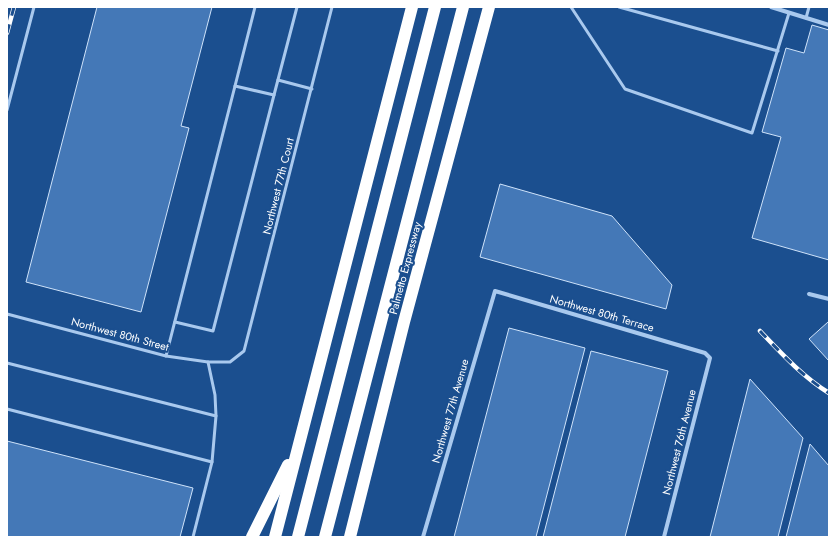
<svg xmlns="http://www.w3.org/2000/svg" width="836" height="544" font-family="Jost,sans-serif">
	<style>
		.building { fill: #4478b7; stroke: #cfe3fa }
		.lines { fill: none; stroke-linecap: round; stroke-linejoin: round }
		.lane { stroke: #a9c9ee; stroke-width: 3 }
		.street { stroke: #a9c9ee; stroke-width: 4 }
		.highway { stroke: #fff; stroke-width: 12 }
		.rail-casing { stroke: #fff; stroke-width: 4.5 }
		.rail { stroke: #1b4f8f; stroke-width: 3; stroke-dasharray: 9; stroke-linecap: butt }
		.labels { text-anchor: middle; stroke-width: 4; stroke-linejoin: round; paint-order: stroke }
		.street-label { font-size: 11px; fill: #fff; stroke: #1b4f8f }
	</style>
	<rect width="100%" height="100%" fill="#1b4f8f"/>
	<g class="building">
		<path d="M97 7H212L181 126 189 128 141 312 26 282Z"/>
		<path d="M812 25 829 30V260L752 238 781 137 762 132 786 48 804 53Z"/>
		<path d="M500 184 612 216 672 285 666 309 480 257Z"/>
		<path d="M828 322 829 323V361L809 339Z"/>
		<path d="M509 328 585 348 536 537H454Z"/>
		<path d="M591 351 668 371 625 537H543Z"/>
		<path d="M750 379 803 438 778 537H710Z"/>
		<path d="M7 441 193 488 180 537H7Z"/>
		<path d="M810 444 829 466V537H786Z"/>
	</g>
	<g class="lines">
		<g class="lane">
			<path d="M255 7 235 86 274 95 297 7"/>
			<path d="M571 7 625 89 752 133 789 13"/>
			<path d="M619 7 778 51"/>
			<path d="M806 18 809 7"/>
			<path d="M278 80 312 89"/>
			<path d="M7 110 34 7"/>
			<path d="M7 314 166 356 208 362H230L244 351 332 7"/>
			<path d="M175 322 213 331 274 95"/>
			<path d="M166 356 235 86"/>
			<path d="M7 363 216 416"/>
			<path d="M7 409 212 462"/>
			<path d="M193 537 212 462 216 416 215 395 208 362"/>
		</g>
		<g class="street">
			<path d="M771 7 829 25"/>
			<path d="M809 294 829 299"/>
			<path d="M423 537 495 291 705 353 710 358 664 537"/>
		</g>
		<g class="highway">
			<path d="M252 537 288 465"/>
			<path d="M275 537 412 7"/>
			<path d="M298 537 435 7"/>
			<path d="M325 537 463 7"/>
			<path d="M350 537 404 322 489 7"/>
		</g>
		<g class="rail-casing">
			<g id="rail">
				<path d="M7 33 14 7"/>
				<path d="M760 331C781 353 803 377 829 393"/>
			</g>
		</g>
		<use href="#rail" class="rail"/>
	</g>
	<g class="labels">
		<g class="street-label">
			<text transform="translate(278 186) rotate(-76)" y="4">Northwest 77th Court</text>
			<text transform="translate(405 268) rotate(-75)" y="4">Palmetto Expressway</text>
			<text transform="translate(602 313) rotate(16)" y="4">Northwest 80th Terrace</text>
			<text transform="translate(120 334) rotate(15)" y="4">Northwest 80th Street</text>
			<text transform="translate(450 411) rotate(-74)" y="4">Northwest 77th Avenue</text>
			<text transform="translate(679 442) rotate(-76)" y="4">Northwest 76th Avenue</text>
		</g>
	</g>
	<rect width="836" height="544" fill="none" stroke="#ffffff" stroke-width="16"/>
</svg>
